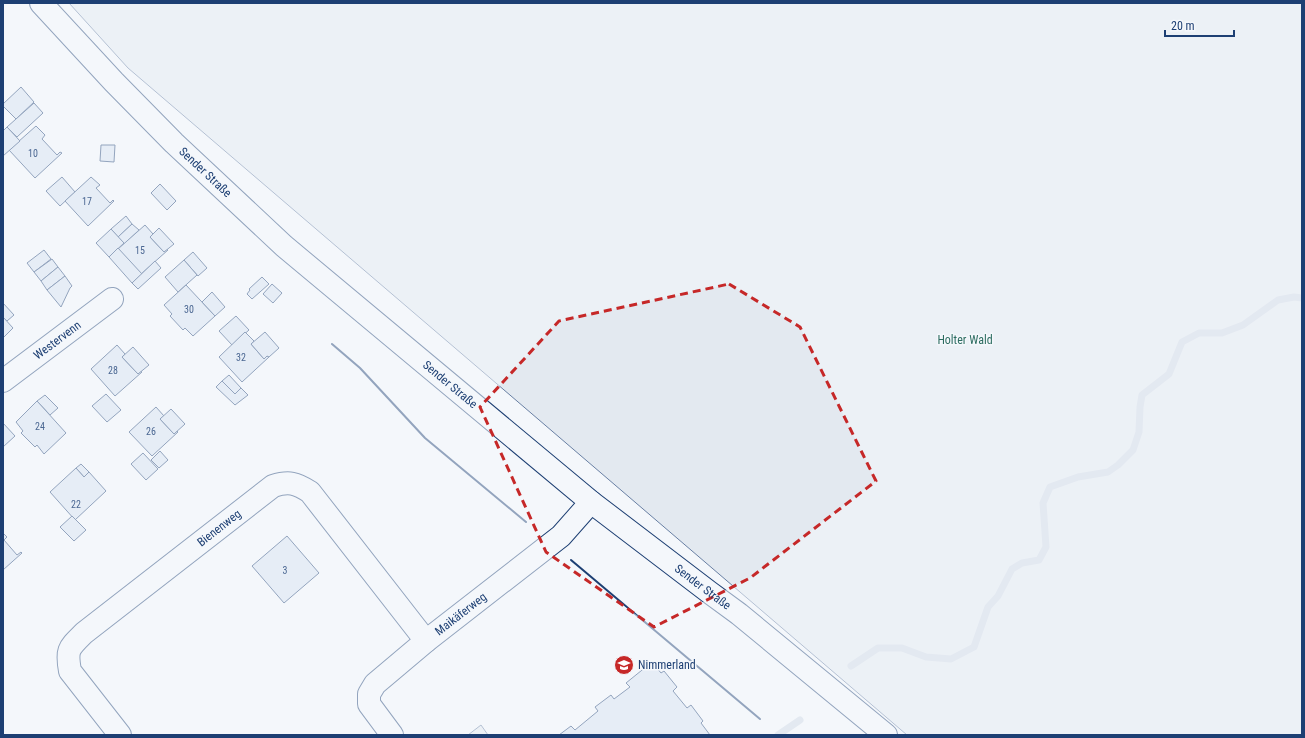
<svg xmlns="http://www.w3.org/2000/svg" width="1305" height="738" font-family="'Roboto Condensed',sans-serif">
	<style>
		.green { fill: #e3e9f0; stroke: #687fa3 }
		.parking { fill: #e3e8f0; stroke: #687fa3 }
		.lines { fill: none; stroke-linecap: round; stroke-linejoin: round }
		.stream { stroke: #cfd7e4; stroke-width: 7 }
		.building { fill: #d5e0f0; stroke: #1d3f73 }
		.minor-casing { stroke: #1d3f73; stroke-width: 24 }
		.major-casing { stroke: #1d3f73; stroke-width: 24 }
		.minor { stroke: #f4f7fb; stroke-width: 22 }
		.major { stroke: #f4f7fb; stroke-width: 22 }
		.wall { stroke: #1d3f73; stroke-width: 2 }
		.marked { fill: none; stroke: #c62828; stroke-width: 3; stroke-dasharray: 8 5; stroke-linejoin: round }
		.labels { text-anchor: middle; stroke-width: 3; stroke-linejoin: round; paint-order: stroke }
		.number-label { font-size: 10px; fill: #4b6792 }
		.street-label { font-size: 12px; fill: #1d3f73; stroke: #f4f7fb }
		.park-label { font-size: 12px; fill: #2c6c60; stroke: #f4f7fb }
		.poi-label { font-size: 12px; fill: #1d3f73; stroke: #f4f7fb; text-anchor: start }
	</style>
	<rect width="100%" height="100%" fill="#f4f7fb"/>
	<path class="green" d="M69 3H1302V735H907L128 68Z"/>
	<path class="parking" d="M481 725 488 735H468Z"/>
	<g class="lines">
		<g class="stream">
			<path d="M851 666 878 648H902L926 657 951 659 974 647 988 607 998 596 1012 569 1022 563 1039 560 1046 547 1043 503 1050 487 1078 477 1108 472 1118 465 1133 450 1139 432 1140 407 1142 395 1169 374 1182 342 1199 333H1222L1243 325 1278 300 1294 297 1302 298"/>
			<path d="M778 735 800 720"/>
		</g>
	</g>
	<g class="building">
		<path d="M21 87 34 102 16 119 3 106V104Z"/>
		<path d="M34 103 43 113 17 137 7 127Z"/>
		<path d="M36 126 45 135 42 139 57 155 60 152 62 153 35 178 9 150Z"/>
		<path d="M7 127 20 141 3 156V131Z"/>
		<path d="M101 145H115L114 162 100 161Z"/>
		<path d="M62 177 75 192 60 206 46 191Z"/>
		<path d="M91 177 100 185 96 188 110 203 113 200 114 201 88 226 65 201Z"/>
		<path d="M160 184 176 201 167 210 151 193Z"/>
		<path d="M126 216 132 224 118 237 111 229Z"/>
		<path d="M132 224 139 230 119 249 124 243 118 237Z"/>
		<path d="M145 225 153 234 150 237 164 252 167 249 168 250 141 274 118 249Z"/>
		<path d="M159 228 174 244 164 252 150 237Z"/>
		<path d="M111 229 124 243 109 257 96 243Z"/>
		<path d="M118 248 142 274 132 283 109 257Z"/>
		<path d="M44 250 51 259 34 272 27 263Z"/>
		<path d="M193 252 207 268 198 276 184 260Z"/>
		<path d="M52 259 58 267 41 281 34 272Z"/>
		<path d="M184 260 197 275 178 292 165 277Z"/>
		<path d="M155 261 161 268 138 289 132 283Z"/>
		<path d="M58 267 65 276 47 290 41 281Z"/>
		<path d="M65 276 72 286 70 288 61 307 47 290Z"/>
		<path d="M262 277 269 284 252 299 247 294 250 290 249 289Z"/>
		<path d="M272 284 282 293 273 303 263 294Z"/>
		<path d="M186 285 215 316 193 336 185 328 183 330 170 316 172 314 164 305Z"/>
		<path d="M212 292 225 307 215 316 202 302Z"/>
		<path d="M3 303 14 315 7 321 3 317Z"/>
		<path d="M236 316 249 330 232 345 219 331Z"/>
		<path d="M3 317 13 328 3 338Z"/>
		<path d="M245 332 254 341 251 344 264 359 267 356 269 357 242 382 219 357Z"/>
		<path d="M265 332 279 348 269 357 267 356 264 359 251 344Z"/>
		<path d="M117 345 125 354 122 357 138 374 141 371 142 372 115 396 91 369Z"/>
		<path d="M133 347 149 365 138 374 122 357Z"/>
		<path d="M229 375 241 388 235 394 222 381Z"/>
		<path d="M222 381 235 394 241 388 248 395 235 405 216 387Z"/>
		<path d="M106 394 121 410 107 422 92 406Z"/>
		<path d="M45 395 58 408 50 415 37 401Z"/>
		<path d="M37 401 66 433 44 454 37 445 35 447 21 433 23 431 16 422Z"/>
		<path d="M156 407 164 416 160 419 174 434 177 431 178 432 152 456 129 432Z"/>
		<path d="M171 409 185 424 174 434 160 419Z"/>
		<path d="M3 423 15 436 3 447Z"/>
		<path d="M160 451 168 460 159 468 151 460Z"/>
		<path d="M143 453 158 469 146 480 131 464Z"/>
		<path d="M81 464 89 472 84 477 76 468Z"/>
		<path d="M76 468 84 477 89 472 106 491 75 520 50 492Z"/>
		<path d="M72 516 86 530 74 541 60 527Z"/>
		<path d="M3 533 7 537 4 540 17 555 21 552 22 553 3 570Z"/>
		<path d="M287 536 319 573 284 603 252 566Z"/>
		<path d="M652 662 661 673 664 671 677 687 673 691 687 708 691 705 703 721 701 723 710 735H559L571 726 575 730 598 711 595 707 611 695 614 699 630 687 626 683Z"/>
	</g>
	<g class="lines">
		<g class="minor-casing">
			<g id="minor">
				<path id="s1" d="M3 381 112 299"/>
				<path id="s2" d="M120 735 70 671C66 649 69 648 84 633L273 486C289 481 296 483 310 492L426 641"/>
				<path id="s3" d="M392 735 369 704V694L375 684 426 641 561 536 591 502"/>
			</g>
		</g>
		<g class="major-casing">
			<g id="major">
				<path id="s4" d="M41 3 114 82 174 143 284 246 591 502 709 592 739 614 886 735"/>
			</g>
		</g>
		<use href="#minor" class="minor"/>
		<use href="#major" class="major"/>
		<g class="wall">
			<path d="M332 344 360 368 425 438 526 522"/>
			<path d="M571 560 760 719"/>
		</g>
	</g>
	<path d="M0 0H1305V738H0ZM729 284 800 327 876 481 750 578 654 627 546 552 480 407 559 321Z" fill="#f4f7fb" fill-opacity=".55" fill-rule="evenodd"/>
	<path class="marked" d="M729 284 800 327 876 481 750 578 654 627 546 552 480 407 559 321Z"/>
	<defs>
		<g id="school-disc" transform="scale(1)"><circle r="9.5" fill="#c62828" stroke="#f4f7fb"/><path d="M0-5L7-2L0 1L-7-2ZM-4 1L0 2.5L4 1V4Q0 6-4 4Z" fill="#fff"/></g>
	</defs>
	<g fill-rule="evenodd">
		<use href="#school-disc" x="624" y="665"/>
	</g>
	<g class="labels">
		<g class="number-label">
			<text x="33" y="157">10</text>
			<text x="87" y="205">17</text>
			<text x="140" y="254">15</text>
			<text x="189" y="313">30</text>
			<text x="241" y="361">32</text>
			<text x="113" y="374">28</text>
			<text x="40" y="430">24</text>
			<text x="151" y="435">26</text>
			<text x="76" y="508">22</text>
			<text x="285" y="574">3</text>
		</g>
		<g class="street-label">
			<text dy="4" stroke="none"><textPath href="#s4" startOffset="236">Sender Straße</textPath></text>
			<text dy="4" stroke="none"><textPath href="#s1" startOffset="68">Westervenn</textPath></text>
			<text dy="4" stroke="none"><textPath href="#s4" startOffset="560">Sender Straße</textPath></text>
			<text dy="4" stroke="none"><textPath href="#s2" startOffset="296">Bienenweg</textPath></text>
			<text dy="4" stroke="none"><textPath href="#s4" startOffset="884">Sender Straße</textPath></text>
			<text dy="4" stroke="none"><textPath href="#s3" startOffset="171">Maikäferweg</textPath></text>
		</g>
		<g class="park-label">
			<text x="965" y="344">Holter Wald</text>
		</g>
		<g class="poi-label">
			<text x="638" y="669">Nimmerland</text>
		</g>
	</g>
	<rect width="1305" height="738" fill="none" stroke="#1d3f73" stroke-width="8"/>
	<path d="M1165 30v6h69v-6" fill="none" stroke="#1d3f73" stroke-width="2"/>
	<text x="1171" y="30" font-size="12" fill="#1d3f73" stroke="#f4f7fb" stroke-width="3" paint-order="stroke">20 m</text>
</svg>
